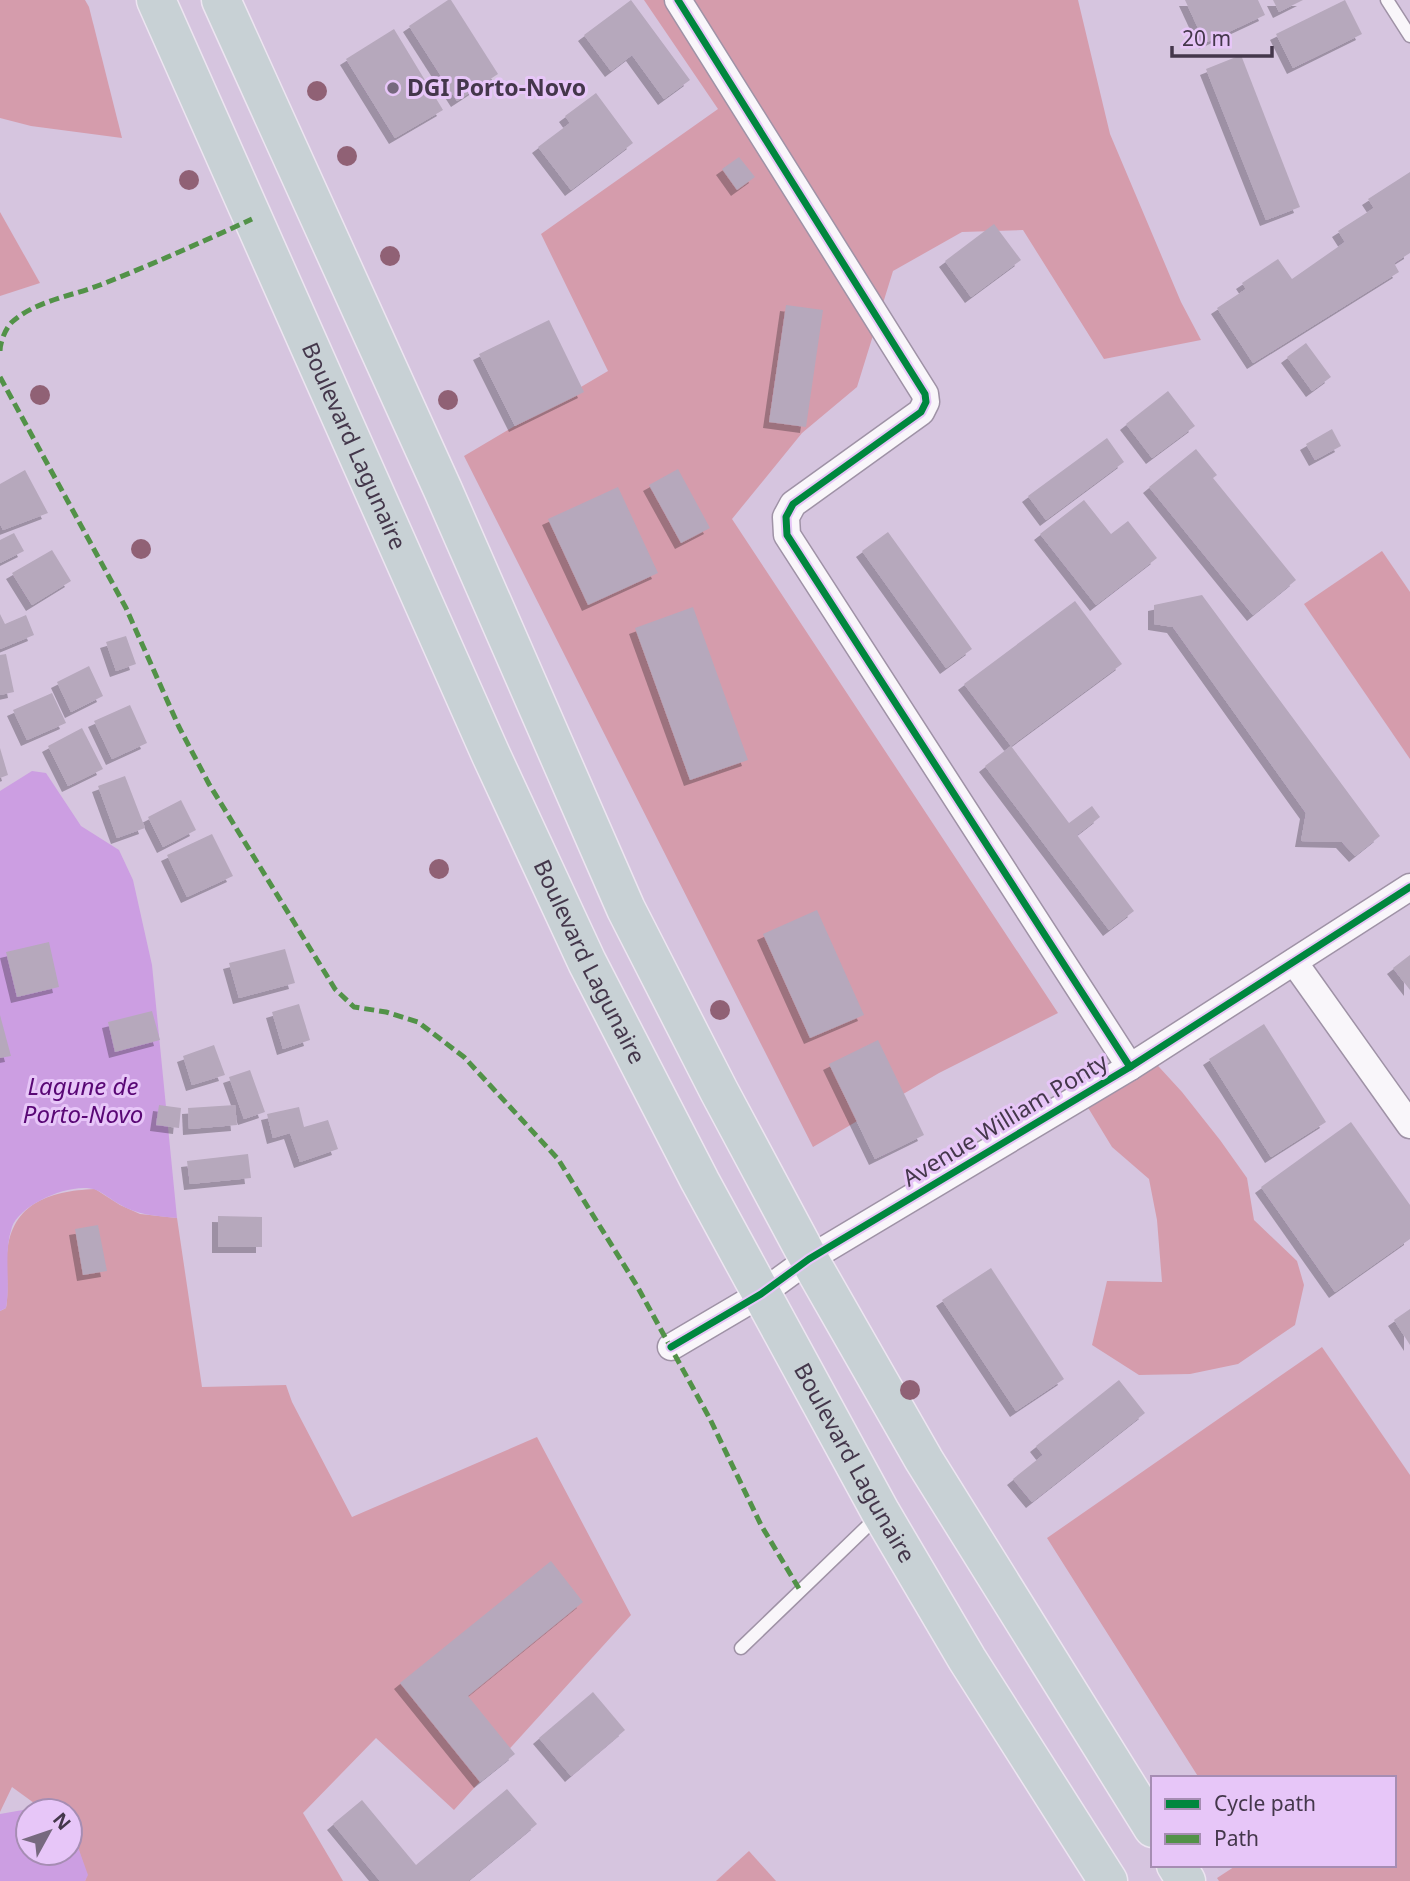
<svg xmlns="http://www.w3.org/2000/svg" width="1410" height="1881" font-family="'Noto Sans',sans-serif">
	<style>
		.green { fill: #d59cac }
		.water { fill: #cc9ee2 }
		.building { fill: #b6a8bc; filter: url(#shadow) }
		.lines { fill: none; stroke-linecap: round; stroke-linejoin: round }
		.lane-casing { stroke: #9f92a6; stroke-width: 15 }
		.street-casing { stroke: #9f92a6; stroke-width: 29 }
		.highway-casing { stroke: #ede5f1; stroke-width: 41 }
		.lane { stroke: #f9f6fa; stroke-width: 12 }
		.street { stroke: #f9f6fa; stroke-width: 26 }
		.highway { stroke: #c8d1d5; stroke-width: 38 }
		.quiet { stroke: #529248; stroke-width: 5; stroke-dasharray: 10 5; stroke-linecap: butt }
		.cycleway-casing { stroke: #e7c6f8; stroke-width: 11 }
		.cycleway { stroke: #00873e; stroke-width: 7 }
		.tree { fill: #906175 }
		.poi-dot { fill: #77697f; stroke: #e7c6f8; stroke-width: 2.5 }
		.labels { text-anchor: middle; stroke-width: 6; stroke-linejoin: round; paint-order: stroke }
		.poi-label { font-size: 23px; font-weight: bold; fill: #44374b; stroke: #e7c6f8; text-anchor: start }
		.street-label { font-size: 23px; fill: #44374b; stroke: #e7c6f8 }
		.water-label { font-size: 24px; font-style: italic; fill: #590775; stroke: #e7c6f8 }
	</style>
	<defs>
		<filter id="shadow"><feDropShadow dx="-6" dy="6" stdDeviation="0" flood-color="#0004"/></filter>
	</defs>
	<rect width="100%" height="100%" fill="#d6c5df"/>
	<g class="green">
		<path d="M0 0H85L89 7 122 138 31 126 0 118Z"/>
		<path d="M644 0H1078L1110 134 1181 302 1201 340 1104 359 1023 230 962 232 893 271 857 387 802 433 732 519 1058 1013 939 1073 813 1147 464 456 608 371 541 234 718 109Z"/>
		<path d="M0 212 40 283 0 296Z"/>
		<path d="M1382 551 1410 592V759L1304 604Z"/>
		<path d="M1149 1056 1182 1092 1220 1140 1247 1178 1254 1220 1297 1261 1304 1285 1295 1325 1238 1364 1190 1374 1139 1375 1092 1345 1107 1281 1162 1282 1157 1220 1149 1179 1112 1147 1087 1106Z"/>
		<path d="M95 1189 120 1205 140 1214 177 1218 202 1387 286 1385 292 1402 352 1517 537 1437 631 1615 454 1810 376 1738 303 1813 343 1881H85L87 1875 74 1836 70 1832V1811H45L12 1787 0 1812V1311L6 1308C9 1291 6 1275 7 1258 9 1204 48 1191 95 1189Z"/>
		<path d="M1322 1347 1410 1475V1881H1219L1217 1878 1237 1865H1394V1778H1199L1047 1538Z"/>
		<path d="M749 1851 776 1881H716Z"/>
	</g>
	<g class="water">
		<path d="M32 771 46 773 81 826 119 850 133 880 152 965 177 1218C156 1216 137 1215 119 1204 111 1200 104 1193 96 1190 73 1181 20 1204 12 1227 3 1254 11 1281 6 1308L0 1311V791Z"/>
		<path d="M40 1807 45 1811H28V1853H70V1832L74 1836 88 1875 85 1881H0V1814Z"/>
	</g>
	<g class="building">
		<path d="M448 0H451L498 74 457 101 409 26Z"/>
		<path d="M631 0 690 80 664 99 632 55 611 71 584 35Z"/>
		<path d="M1185 0H1258L1265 15 1205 43Z"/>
		<path d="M1273 0H1303L1279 12Z"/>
		<path d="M1345 0 1362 34 1293 68 1276 34Z"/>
		<path d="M394 29 443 110 395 138 346 59Z"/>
		<path d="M1241 55 1300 207 1266 220 1206 69Z"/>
		<path d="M596 93 633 143 571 190 538 147 570 123 565 116Z"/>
		<path d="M739 157 755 177 737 190 722 169Z"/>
		<path d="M1410 172V253L1394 263 1399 272 1253 363 1217 308 1246 289 1242 283 1278 259 1292 279 1345 242 1338 231 1374 208 1368 199Z"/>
		<path d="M994 224 1021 260 971 297 945 261Z"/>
		<path d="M786 305 823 310 806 427 769 422Z"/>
		<path d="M549 320 584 392 515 426 479 354Z"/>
		<path d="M1306 343 1331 377 1312 391 1287 357Z"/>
		<path d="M1168 391 1195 426 1152 458 1126 424Z"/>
		<path d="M1332 429 1341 446 1315 460 1306 444Z"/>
		<path d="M1107 438 1124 462 1046 520 1028 496Z"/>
		<path d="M1196 449 1217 475 1213 478 1296 580 1253 615 1149 487Z"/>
		<path d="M678 469 710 528 681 543 649 485Z"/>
		<path d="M25 470 48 513 3 530 0 524V484Z"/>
		<path d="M618 487 658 573 588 605 548 519Z"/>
		<path d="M1084 500 1111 534 1128 521 1157 558 1096 605 1040 534Z"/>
		<path d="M888 532 972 649 946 668 862 551Z"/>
		<path d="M14 533 24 551 0 563V540Z"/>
		<path d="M52 550 71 581 32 605 12 573Z"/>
		<path d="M1202 595 1380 836 1355 856 1342 842 1301 841 1306 813 1173 627 1154 624V605Z"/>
		<path d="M1075 601 1122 664 1011 746 964 684Z"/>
		<path d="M693 607 748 760 690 780 635 628Z"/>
		<path d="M0 614 5 624 26 615 34 635 0 649Z"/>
		<path d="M126 636 136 664 116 671 106 642Z"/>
		<path d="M6 654 14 692 0 695V655Z"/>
		<path d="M89 666 103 696 71 712 57 682Z"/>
		<path d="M52 693 66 723 27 740 13 710Z"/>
		<path d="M130 705 147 743 112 759 94 721Z"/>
		<path d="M82 728 103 769 68 786 48 746Z"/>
		<path d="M1011 746 1069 823 1092 806 1100 817 1077 835 1134 911 1109 930 985 766Z"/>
		<path d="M0 748 8 775 0 778Z"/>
		<path d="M125 776 145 828 117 838 98 786Z"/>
		<path d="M181 800 196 830 163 847 148 817Z"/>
		<path d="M212 834 233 876 187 897 167 855Z"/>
		<path d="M817 910 864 1015 810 1038 763 934Z"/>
		<path d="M49 942 59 987 17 997 6 952Z"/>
		<path d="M285 949 295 983 239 998 229 963Z"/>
		<path d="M1410 955V990L1393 968Z"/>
		<path d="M299 1004 310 1040 283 1049 272 1012Z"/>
		<path d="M152 1011 160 1040 115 1052 108 1022Z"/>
		<path d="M0 1015 11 1056 0 1058Z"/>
		<path d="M1264 1024 1326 1122 1271 1157 1209 1059Z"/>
		<path d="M878 1040 924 1135 875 1159 829 1064Z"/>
		<path d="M214 1045 225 1075 192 1085 183 1056Z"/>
		<path d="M250 1070 265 1112 244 1119 229 1077Z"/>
		<path d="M159 1105 181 1108 179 1128 156 1125Z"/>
		<path d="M235 1105 237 1125 189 1129 188 1108Z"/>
		<path d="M299 1107 304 1127 328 1120 338 1149 300 1162 290 1133 273 1138 267 1114Z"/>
		<path d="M1351 1122 1410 1205V1239L1335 1292 1261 1187Z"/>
		<path d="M248 1154 251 1178 190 1184 187 1161Z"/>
		<path d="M218 1216 262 1217V1247H218Z"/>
		<path d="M98 1225 107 1271 83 1275 75 1229Z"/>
		<path d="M991 1268 1064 1379 1016 1411 942 1300Z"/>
		<path d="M1410 1309V1345L1394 1320Z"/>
		<path d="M1119 1380 1145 1413 1032 1502 1013 1479 1043 1455 1036 1446Z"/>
		<path d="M551 1561 583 1602 468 1696 515 1754 480 1782 400 1683Z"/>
		<path d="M593 1692 625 1730 571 1776 539 1738Z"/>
		<path d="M507 1789 537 1824 468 1881H380L333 1824 362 1800 416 1865Z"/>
	</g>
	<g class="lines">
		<g class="lane-casing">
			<g id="lane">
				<path d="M1387 0 1410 36"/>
				<path d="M741 1648 878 1516"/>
			</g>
		</g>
		<g class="street-casing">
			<g id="street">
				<path d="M678 0 925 394 926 402 921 412 793 504 786 517 787 535 1130 1067"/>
				<path d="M1294 962 1410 1125"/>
				<path d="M671 1347 761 1294 809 1259 1130 1067 1410 887"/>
			</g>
		</g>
		<g class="highway-casing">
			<g id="highway">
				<path id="s1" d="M156 0 491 755 587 962 700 1181 881 1513 967 1659 1108 1881"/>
				<path d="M221 0 443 490 626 909 719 1091 809 1259 924 1460 1153 1828"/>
				<path d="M1176 1865 1186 1881"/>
			</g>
		</g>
		<use href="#lane" class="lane"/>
		<use href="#street" class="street"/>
		<use href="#highway" class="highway"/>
		<g class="quiet">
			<path d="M0 351C0 343 5 329 12 322 35 301 72 296 100 285 151 265 202 242 252 219"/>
			<path d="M0 377 126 608 179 727 209 784 335 989 354 1007 386 1012 418 1022 464 1057 558 1159 637 1286 710 1419 761 1525 801 1592"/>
		</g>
		<g class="cycleway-casing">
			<g id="cycleway">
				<path d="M678 0 925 394 926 402 921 412 793 504 786 517 787 535 1130 1067"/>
				<path d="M671 1347 761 1294 809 1259 1130 1067 1410 887"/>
			</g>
		</g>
		<use href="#cycleway" class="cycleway"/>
	</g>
	<g class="tree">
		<circle cx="317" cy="91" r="10"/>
		<circle cx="347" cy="156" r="10"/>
		<circle cx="189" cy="180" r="10"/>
		<circle cx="390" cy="256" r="10"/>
		<circle cx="40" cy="395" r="10"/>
		<circle cx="448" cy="400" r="10"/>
		<circle cx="141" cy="549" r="10"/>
		<circle cx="439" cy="869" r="10"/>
		<circle cx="720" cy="1010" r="10"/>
		<circle cx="910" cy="1390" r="10"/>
	</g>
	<circle class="poi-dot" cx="393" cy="88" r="7"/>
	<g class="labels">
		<g class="poi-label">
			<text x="407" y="96">DGI Porto-Novo</text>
		</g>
		<g class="street-label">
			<text dy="8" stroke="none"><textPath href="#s1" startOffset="488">Boulevard Lagunaire</textPath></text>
			<text dy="8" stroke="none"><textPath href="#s1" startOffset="1055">Boulevard Lagunaire</textPath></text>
			<text transform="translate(1005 1120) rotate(-31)" y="8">Avenue William Ponty</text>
			<text dy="8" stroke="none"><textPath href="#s1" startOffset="1622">Boulevard Lagunaire</textPath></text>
		</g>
		<g class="water-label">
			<text x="83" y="1095">Lagune de<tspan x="83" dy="28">Porto-Novo</tspan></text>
		</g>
	</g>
	<rect x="1151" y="1776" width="245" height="91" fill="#e7c6f8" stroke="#a68db3" stroke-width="2"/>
	<rect x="1165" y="1799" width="35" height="10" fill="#00873e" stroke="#a68db3" stroke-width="2"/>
	<text x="1214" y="1811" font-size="21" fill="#44374b">Cycle path</text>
	<rect x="1165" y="1834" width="35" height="10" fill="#529248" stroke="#a68db3" stroke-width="2"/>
	<text x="1214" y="1846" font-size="21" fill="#44374b">Path</text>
	<g transform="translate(49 1832) rotate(50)"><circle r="33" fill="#e7c6f8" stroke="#a68db3" stroke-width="2"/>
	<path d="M0-5L12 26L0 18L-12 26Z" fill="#77697f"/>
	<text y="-10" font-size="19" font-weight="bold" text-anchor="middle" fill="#44374b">N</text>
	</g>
	<path d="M1172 46v10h100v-10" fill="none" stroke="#44374b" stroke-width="3.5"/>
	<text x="1182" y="46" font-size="21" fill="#44374b" stroke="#e7c6f8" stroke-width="5" paint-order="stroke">20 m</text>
</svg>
